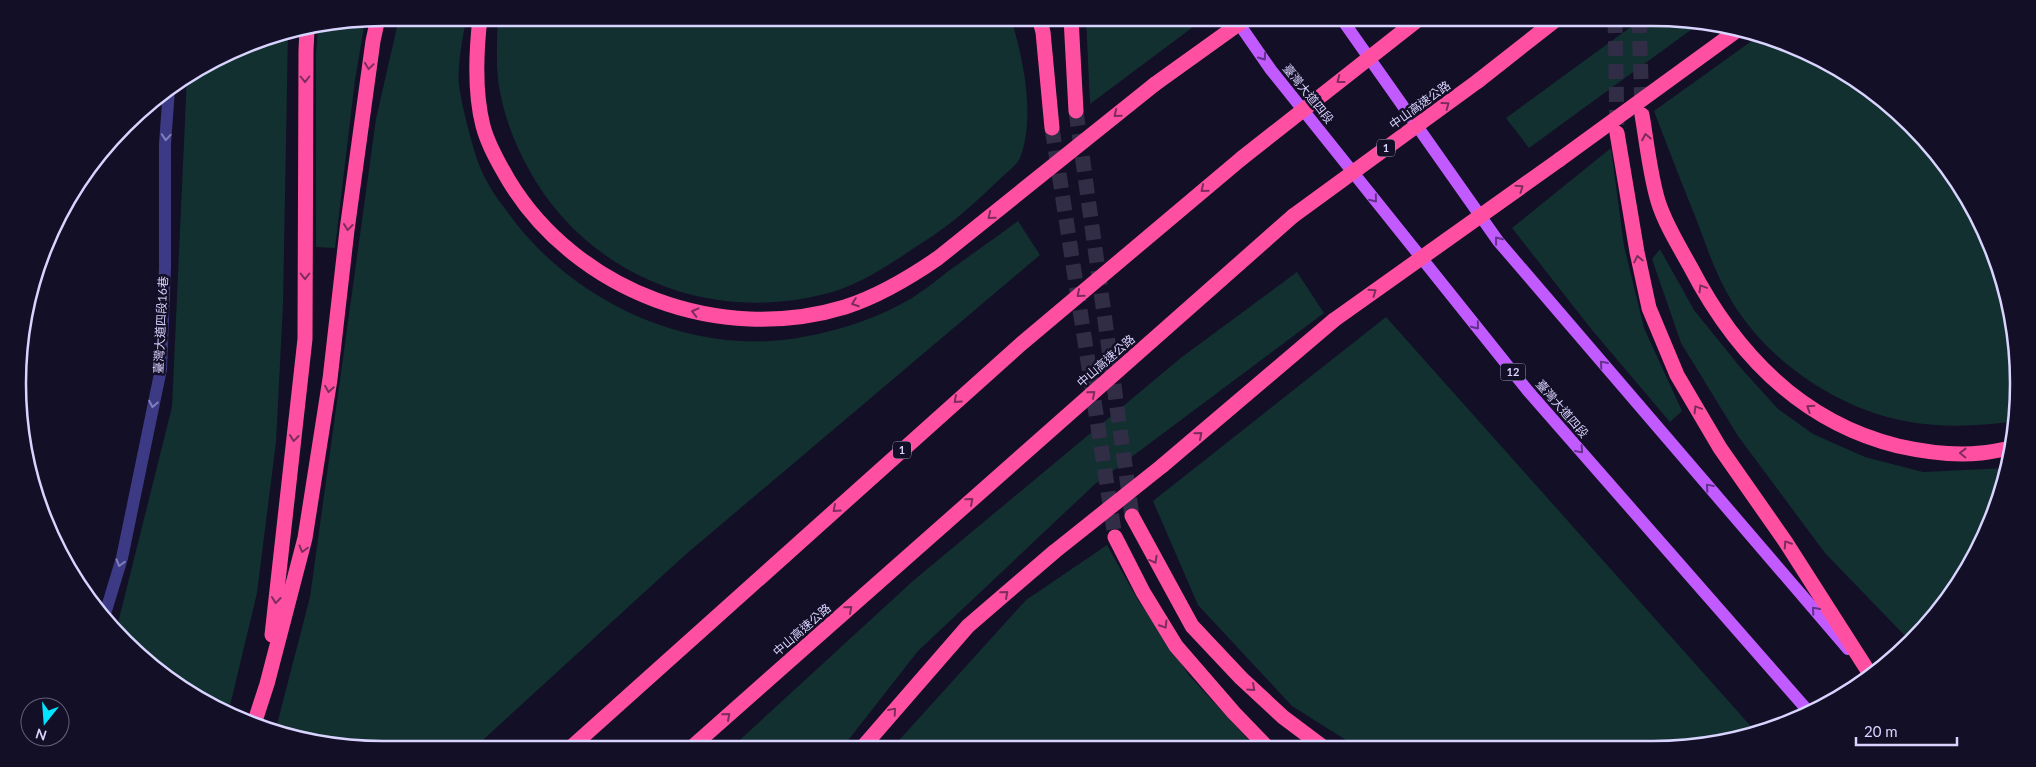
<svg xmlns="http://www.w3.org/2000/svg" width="2036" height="767" font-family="Lato,'Noto Sans TC',sans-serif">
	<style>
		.green { fill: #12302f }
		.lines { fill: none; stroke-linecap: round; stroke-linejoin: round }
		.highway-tunnel { stroke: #312d47; stroke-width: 15; stroke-dasharray: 15 8; stroke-linecap: butt }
		.minor { stroke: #3d3a85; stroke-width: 12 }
		.major { stroke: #c25bff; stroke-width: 12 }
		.highway { stroke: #ff4fa3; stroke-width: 15 }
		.highway-bridge { stroke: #ff4fa3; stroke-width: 15 }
		.oneway { stroke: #623188 }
		.oneway2 { stroke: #7d2c5e }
		.oneway3 { stroke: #837fbc }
		.labels { text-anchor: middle; stroke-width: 5; stroke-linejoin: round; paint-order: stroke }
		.shield { fill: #130f26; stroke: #9e99be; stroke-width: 1 }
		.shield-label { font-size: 11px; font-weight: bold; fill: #d9d4ff }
		.street-label { font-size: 12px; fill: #d9d4ff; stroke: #130f26 }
		.rim { fill: none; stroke: #d9d4ff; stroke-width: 2.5 }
	</style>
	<rect width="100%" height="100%" fill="#130f26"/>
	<g class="green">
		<path d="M399 18H466C463 39 457 63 459 85 462 107 471 141 478 162 484 179 495 196 506 210 571 303 695 360 808 336 844 329 880 317 912 298 924 290 936 281 947 272 971 255 995 238 1018 221L1040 255 685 555 473 749H383L289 737 275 732 310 597 376 119Z"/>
		<path d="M498 18H1011C1023 59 1036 116 1020 158 1017 165 1007 172 1002 177 980 198 959 218 934 235 899 257 866 284 825 294 708 324 586 275 528 168 513 141 502 110 498 80 496 59 497 38 498 18Z"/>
		<path d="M1086 18H1188L1193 27 1090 104Z"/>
		<path d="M1643 18 1699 24 1529 148 1506 118Z"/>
		<path d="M365 21 355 80 335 248 316 247V54L318 28Z"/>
		<path d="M288 33 283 304 276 442 257 593 228 714 161 674 117 627 172 407 187 76C215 56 254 39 288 33Z"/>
		<path d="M1760 35 1815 55 1876 93 1928 142 1970 201 1999 266 2015 336 2018 408 2016 421C1980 426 1946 428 1910 422 1839 410 1768 362 1731 300 1716 275 1707 248 1697 221 1682 184 1668 148 1654 111Z"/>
		<path d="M1611 148 1624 246 1644 328 1682 411 1670 422 1592 330 1512 228Z"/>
		<path d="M1660 249 1694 310 1740 367 1778 409 1813 434 1865 457 1923 472 2008 468 2006 479 1957 587 1910 641 1825 553 1738 436 1681 343 1652 259Z"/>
		<path d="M1297 272 1324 313 1094 485 918 651 842 748 730 749 914 580 1182 357Z"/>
		<path d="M1386 317 1756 732 1701 746 1357 747 1292 706 1198 605 1153 501Z"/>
		<path d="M1107 545 1138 600 1189 675 1255 747 892 748 1026 600Z"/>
	</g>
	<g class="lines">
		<g class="highway-tunnel">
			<path d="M1615 18 1617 129"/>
			<path d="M1639 18 1642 111"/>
			<path d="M1076 111 1132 516"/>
			<path d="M1052 128 1115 537"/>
		</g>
		<path class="minor" d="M105 614 122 558 161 369 165 267V144L169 89"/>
		<g class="major">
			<path d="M1235 18 1271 70 1528 391 1809 712"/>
			<path d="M1341 18 1498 241 1848 649"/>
		</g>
		<g class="highway">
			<path d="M480 18C476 53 474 91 483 126 488 145 499 164 509 181 577 292 720 345 845 307 879 296 909 278 938 258L1155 84"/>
			<path d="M1039 18 1043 32 1052 128"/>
			<path d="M1071 18 1076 111"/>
			<path d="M1478 81 1558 18"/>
			<path d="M1642 115C1647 144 1650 174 1658 201 1665 224 1679 246 1690 266 1735 353 1801 422 1898 446 1925 452 1954 456 1981 453 1991 452 2001 450 2011 448"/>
			<path d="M1617 133 1637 252 1649 308 1677 375 1720 448 1785 541 1870 674"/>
			<path d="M1559 160 1739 29"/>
			<path d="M1162 466 1334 320"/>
			<path d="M1132 516 1192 626 1241 678 1283 717 1323 747"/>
			<path d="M1115 537 1143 592 1176 646 1234 713 1267 747"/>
			<path d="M272 635 305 339 306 50 307 30"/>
			<path d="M254 724 267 684 305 538 330 379 347 230 373 41 378 18"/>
			<path d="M862 748 968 626 1054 552"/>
			<path d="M569 749 1021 344 1242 158"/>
			<path d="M690 749 1293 216"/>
		</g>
		<g class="highway-bridge">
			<path d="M1155 84 1247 18"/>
			<path d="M1242 158 1420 18"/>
			<path d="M1293 216 1478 81"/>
			<path d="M1334 320 1559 160"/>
			<path d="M1054 552 1162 466"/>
		</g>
	</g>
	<defs><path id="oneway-chevron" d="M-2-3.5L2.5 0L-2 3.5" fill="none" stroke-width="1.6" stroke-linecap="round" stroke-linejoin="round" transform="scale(1.25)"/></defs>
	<g class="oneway">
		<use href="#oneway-chevron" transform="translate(1263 57) rotate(55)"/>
		<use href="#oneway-chevron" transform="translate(1374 199) rotate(51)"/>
		<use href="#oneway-chevron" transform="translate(1498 240) rotate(-128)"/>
		<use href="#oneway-chevron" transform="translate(1476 326) rotate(51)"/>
		<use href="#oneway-chevron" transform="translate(1603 364) rotate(-131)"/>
		<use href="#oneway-chevron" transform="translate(1580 450) rotate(49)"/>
		<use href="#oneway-chevron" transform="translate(1709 487) rotate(-131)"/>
		<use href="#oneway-chevron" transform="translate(1815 610) rotate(-131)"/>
	</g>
	<g class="oneway2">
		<use href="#oneway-chevron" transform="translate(369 66) rotate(98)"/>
		<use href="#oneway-chevron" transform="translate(305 79) rotate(90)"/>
		<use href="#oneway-chevron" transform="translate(1340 80) rotate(142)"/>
		<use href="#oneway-chevron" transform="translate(1446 105) rotate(-36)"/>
		<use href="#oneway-chevron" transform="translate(1117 114) rotate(141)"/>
		<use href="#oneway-chevron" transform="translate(1646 137) rotate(-101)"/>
		<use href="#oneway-chevron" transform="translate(1520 188) rotate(-35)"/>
		<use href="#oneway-chevron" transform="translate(1204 189) rotate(140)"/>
		<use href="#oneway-chevron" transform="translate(991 216) rotate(141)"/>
		<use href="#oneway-chevron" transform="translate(348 227) rotate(97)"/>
		<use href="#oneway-chevron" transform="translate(1638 259) rotate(-102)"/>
		<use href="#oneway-chevron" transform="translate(305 276) rotate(90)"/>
		<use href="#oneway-chevron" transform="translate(1702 288) rotate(-121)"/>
		<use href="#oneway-chevron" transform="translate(1373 292) rotate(-35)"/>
		<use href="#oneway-chevron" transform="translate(1080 294) rotate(140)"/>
		<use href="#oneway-chevron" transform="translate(855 303) rotate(160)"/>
		<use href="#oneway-chevron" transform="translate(695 312) rotate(-166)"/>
		<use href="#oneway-chevron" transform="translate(329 389) rotate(99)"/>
		<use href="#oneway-chevron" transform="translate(1092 394) rotate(-41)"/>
		<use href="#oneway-chevron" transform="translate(957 400) rotate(138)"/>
		<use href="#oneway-chevron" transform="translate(1810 408) rotate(-147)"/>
		<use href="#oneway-chevron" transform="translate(1697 409) rotate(-121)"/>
		<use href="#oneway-chevron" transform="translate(1199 435) rotate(-40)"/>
		<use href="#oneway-chevron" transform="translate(294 438) rotate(96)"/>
		<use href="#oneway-chevron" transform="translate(1963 453) rotate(-179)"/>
		<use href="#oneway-chevron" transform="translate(970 501) rotate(-41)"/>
		<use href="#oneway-chevron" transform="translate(836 509) rotate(138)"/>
		<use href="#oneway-chevron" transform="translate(1787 544) rotate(-123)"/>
		<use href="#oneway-chevron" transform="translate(303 549) rotate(105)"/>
		<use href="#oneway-chevron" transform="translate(1154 560) rotate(61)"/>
		<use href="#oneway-chevron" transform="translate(1005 594) rotate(-41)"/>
		<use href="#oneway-chevron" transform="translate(276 600) rotate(96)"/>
		<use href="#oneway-chevron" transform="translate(849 609) rotate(-41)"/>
		<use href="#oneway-chevron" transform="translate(1164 625) rotate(58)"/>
		<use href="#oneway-chevron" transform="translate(1252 688) rotate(42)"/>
		<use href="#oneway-chevron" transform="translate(893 711) rotate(-49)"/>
		<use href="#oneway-chevron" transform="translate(727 716) rotate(-41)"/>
	</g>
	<g class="oneway3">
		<use href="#oneway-chevron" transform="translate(166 137) rotate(94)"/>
		<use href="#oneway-chevron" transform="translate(153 404) rotate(101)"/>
		<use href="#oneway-chevron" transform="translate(120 563) rotate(106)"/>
	</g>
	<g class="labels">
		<g class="shield">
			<rect x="1377" y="139.5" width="18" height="17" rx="4"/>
			<rect x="1500.5" y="363.5" width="25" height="17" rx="4"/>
			<rect x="893" y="441.5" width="18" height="17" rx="4"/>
		</g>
		<g class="shield-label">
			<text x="1386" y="152">1</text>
			<text x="1513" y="376">12</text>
			<text x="902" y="454">1</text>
		</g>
		<g class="street-label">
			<text transform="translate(1308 94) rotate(51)" y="4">臺灣大道四段</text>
			<text transform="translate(1420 105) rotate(-36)" y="4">中山高速公路</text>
			<text transform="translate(161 325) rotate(-87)" y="4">臺灣大道四段16巷</text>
			<text transform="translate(1106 361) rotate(-41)" y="4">中山高速公路</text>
			<text transform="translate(1562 409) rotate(49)" y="4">臺灣大道四段</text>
			<text transform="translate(802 630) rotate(-41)" y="4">中山高速公路</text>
		</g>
	</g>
	<path d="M0 0H2036V767H0ZM383 26H1653A357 357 0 0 1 2010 383V384A357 357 0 0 1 1653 741H383A357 357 0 0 1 26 384V383A357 357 0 0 1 383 26Z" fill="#130f26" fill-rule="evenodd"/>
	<path class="rim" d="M383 26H1653A357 357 0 0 1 2010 383V384A357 357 0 0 1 1653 741H383A357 357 0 0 1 26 384V383A357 357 0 0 1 383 26Z"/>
	<g transform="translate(45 722) rotate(197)"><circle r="24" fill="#130f26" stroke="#625e7d"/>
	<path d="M0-4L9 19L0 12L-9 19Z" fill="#00e5ff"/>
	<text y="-8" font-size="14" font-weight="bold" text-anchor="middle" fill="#d9d4ff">N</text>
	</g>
	<path d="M1856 737v8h101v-8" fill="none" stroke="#d9d4ff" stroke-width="2.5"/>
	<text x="1864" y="737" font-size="15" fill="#d9d4ff" stroke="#130f26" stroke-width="4" paint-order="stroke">20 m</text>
</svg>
